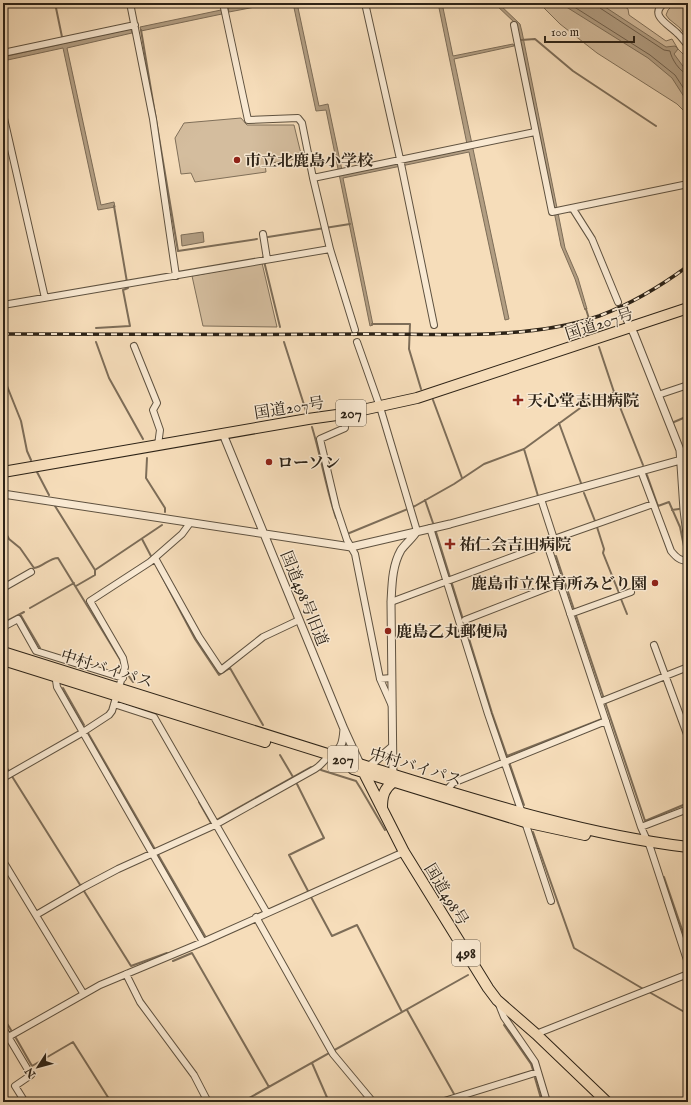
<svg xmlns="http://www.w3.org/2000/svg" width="691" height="1105" viewBox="0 0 691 1105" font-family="'IM FELL English','Noto Serif JP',serif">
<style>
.green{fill:#d4bd9e;stroke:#80705a}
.water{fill:#b29e83;stroke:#7d6d58}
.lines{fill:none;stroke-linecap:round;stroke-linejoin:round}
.shore{stroke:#70604d;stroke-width:1}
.stream{stroke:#7d6d58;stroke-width:2}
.minor-tunnel{stroke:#ceb899;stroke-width:6;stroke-dasharray:6 3;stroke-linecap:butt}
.minor-casing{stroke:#5f5240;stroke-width:8}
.tertiary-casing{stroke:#5f5240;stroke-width:9}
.trunk-casing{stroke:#2d2317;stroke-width:12}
.minor{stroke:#f9e9d2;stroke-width:6}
.tertiary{stroke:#f9e9d2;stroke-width:7}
.trunk{stroke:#f6ddba;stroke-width:10}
.rail-casing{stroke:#2d2317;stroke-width:3.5}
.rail{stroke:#f9e9d2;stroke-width:2;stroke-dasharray:6;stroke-linecap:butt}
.poi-dot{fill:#8f2418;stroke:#f9e9d2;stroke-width:1.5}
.labels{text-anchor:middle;stroke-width:3;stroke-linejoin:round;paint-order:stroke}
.shield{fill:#f9e9d2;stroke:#6a5e4f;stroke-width:1}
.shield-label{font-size:15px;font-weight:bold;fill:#2d2317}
.poi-label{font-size:16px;font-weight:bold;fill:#2d2317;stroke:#f9e9d2;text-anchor:start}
.street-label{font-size:16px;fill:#2d2317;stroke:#f9e9d2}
</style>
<rect width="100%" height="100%" fill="#f6ddba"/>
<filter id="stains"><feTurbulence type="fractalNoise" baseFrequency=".005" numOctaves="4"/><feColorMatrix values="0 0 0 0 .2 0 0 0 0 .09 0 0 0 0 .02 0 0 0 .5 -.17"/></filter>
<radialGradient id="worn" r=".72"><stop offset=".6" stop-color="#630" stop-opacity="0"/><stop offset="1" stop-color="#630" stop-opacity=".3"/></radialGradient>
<!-- green -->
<path class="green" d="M539,3H570L650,52L688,93V115L677,104L597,53L560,24Z
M589,3H620L628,9L629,15L666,41L672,39L678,49L688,59V82Z
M672,6L688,8V39L680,28L669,19L666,15L668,10Z
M241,118L247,125H294L302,158L265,164L266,172L195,182L191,173L181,174L175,138L184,123Z
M262,263L277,327L203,326L192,276Z"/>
<!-- water -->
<path class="water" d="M253,3H276L229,12L228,8Z
M293,3H297L319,106L328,104L343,175L468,149L438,3H442L453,56L513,44L514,46L454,59L509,319L505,320L469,152L343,178L373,325L370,326L326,110L316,111Z
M494,3H498L520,24L522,32L565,248L578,278L587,309L585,310L575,279L561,246L516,24Z
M560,3H599L666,47L675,46L678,49L674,54L688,73V103L672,78L648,58Z
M221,10L222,14L141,31L140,27Z
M131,29L132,33L67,48L101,205L114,202L115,207L98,210L63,48L3,61V57L62,44V43L66,42V43Z
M203,232L204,242L182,246L181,235Z"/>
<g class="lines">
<!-- shore -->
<path class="shore" d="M568,3L650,55L675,75L688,95
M598,3L600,8L664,50L670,51C671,58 680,73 688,74"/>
<!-- stream -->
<path class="stream" d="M55,3L62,37
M141,30L178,251L257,239
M521,40L535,39L573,71L656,126
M268,237L350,224
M263,257L280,327
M586,309L593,332
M372,324H410L409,349L421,389
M96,328L130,326L123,290L128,288L114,206
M96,342L109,378L143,439
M284,342L306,411
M599,347L614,392L643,465
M3,376L21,421L27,451L31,460
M433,400L462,478
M674,422L688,416
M559,423L581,483
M312,427C321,457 326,488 336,518
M524,449L538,496
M147,458L146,478L165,508V512
M37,472L49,495
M647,475L658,506L669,502L680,527L686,556
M584,493L595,521
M425,500L433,523
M55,506L95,570V575L76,586
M672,510L679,509
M597,527L604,549L603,553L619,593
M3,528L9,539L20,548L34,568C43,567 49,558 58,558L121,661
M436,532L492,713L524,805
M347,534L415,506L454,484L484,464L524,449L583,406L600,397L611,395L614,392
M142,539L152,558
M556,556L645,821L688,803
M157,567L195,639L219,675L230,668L263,725
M95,570L162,525
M621,599L627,614
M30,608L74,583
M3,614L7,621L24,612
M20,614L40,648
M128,675L133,682
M63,688L84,725
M88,733L205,936
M280,755L293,777
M507,756L602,719
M3,762L131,966L167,953
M321,770L356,781L361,789L385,830
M297,784L324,838L289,855L308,891
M199,802L211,823L311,767
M533,832L574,948L645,990
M664,877L688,947
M311,897L332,936L357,925L402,1012
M173,961L192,953L269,1087
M649,992L688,1014
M407,1010L454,1094
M3,1017L11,1030
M504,1025L531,1064L533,1070
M16,1038L32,1066L73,1042L111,1102
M312,1063L329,1102
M535,1078L542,1102
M458,1101L459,1102
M242,1102L468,975"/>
<!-- minor-tunnel -->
<path class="minor-tunnel" d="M355,330L357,342"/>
<defs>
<path id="minor" d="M130,3L153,119L176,276
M223,3L248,120L298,118L302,123L313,178
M365,3L400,159L434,325
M665,3C647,15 670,25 678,34C681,37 685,42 688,46
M514,25L552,212L688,184
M3,53L135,25
M3,114L45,298
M573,209L592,239L618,302
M263,234L267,259
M3,305L330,249
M622,311L631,328
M355,330L330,249L313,178L535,132
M357,342L380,407L417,531
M134,346L157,403L153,410L160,430L158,445
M658,395L688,385
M344,414L345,428L320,439L336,507L347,540L355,554L380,679L391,678
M641,471L671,551C676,557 680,561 688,561
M430,528L488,714L522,813
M554,539L653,504
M547,544L641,827L650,847L688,963
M155,558L199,637L221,670L263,637L299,620
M3,588L31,572
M391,602L547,544L554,539L541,499
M570,614L631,592
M465,620L560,583
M3,622L5,626L18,619L36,651L123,678
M654,645L688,737
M55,674L57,687L203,942
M380,679L392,706
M600,702L688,667
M114,704L154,717L267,913
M3,778L80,734L109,715L112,711L125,667L123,658L90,601L150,562L182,534L190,523
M444,793L453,783L606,721
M525,822L551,901
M641,827L688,809
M3,861L83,993
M36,915L84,887L118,869L215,825L315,769C322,765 324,760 330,755
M256,917L333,1054L373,1102
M126,974L140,1002L194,1075L208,1102
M498,1002L504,1017L535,1062L547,1102
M3,1028L31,1075L15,1086L25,1102
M536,1034L688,974
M3,1040L100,985L203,942L404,852
M441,1102L538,1072"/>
<path id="tertiary" d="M631,328L634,334L680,450L684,510L688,542
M223,434L344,729L361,766
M3,494L351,547L450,524L688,458
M330,755C342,750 343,742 344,729
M366,769L392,747
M393,779L391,602C392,584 392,566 401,550C406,543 413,538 417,531"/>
<path id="trunk" d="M3,472L308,419L344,414L417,398L688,308
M3,652C126,690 249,729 372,768C476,800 580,834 688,847
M3,660L265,742
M353,769L525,822L585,835
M364,773L404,852L488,988L497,1000L536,1034L607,1102
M382,808C382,796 384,789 393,782"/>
</defs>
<!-- minor casing -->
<use href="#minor" class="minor-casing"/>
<!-- tertiary casing -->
<use href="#tertiary" class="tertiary-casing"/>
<!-- trunk casing -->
<use href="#trunk" class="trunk-casing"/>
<!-- minor -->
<use href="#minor" class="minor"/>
<!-- tertiary -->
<use href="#tertiary" class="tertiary"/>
<!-- trunk -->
<use href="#trunk" class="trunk"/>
<defs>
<path id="rail" d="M3,334C126,334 249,335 372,334C446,334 529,340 599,316C631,304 661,286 688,266"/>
</defs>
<!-- rail casing -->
<use href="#rail" class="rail-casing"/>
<!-- rail -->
<use href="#rail" class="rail"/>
</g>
<!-- markers -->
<g class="poi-dot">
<circle cx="237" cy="160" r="4"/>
<path d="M516 394h4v4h4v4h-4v4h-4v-4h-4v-4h4z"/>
<circle cx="269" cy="462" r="4"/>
<path d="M448 538h4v4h4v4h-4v4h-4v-4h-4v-4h4z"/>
<circle cx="655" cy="583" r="4"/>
<circle cx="388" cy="631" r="4"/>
</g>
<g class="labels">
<!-- shield labels -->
<g class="shield">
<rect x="336" y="400" width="30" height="26" rx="3"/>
<rect x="328" y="746" width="30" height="26" rx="3"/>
<rect x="452" y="940" width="28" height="26" rx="3"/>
</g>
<g class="shield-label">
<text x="351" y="418">207</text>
<text x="343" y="764">207</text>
<text x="466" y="958">498</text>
</g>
<!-- poi labels -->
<g class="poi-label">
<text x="245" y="166">市立北鹿島小学校</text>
<text x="527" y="406">天心堂志田病院</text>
<text x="277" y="468">ローソン</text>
<text x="459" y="550">祐仁会吉田病院</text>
<text x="647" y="589" text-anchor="end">鹿島市立保育所みどり園</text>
<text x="396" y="637">鹿島乙丸郵便局</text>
</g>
<!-- street labels -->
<g class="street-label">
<text transform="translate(599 323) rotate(-18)" y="6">国道207号</text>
<text transform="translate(289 407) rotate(-9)" y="6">国道207号</text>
<text transform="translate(305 598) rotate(68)" y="6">国道498号旧道</text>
<text transform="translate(107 668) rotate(17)" y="6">中村バイパス</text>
<text transform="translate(416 766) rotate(17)" y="6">中村バイパス</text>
<text transform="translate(447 894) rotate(59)" y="6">国道498号</text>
</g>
</g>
<!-- margin -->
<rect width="691" height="1105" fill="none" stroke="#f6ddba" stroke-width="16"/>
<rect x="4" y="4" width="683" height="1097" fill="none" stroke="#2d2317" stroke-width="2"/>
<rect x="8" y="8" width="675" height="1089" fill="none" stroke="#2d2317"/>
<!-- north arrow -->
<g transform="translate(38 1067) rotate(234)" stroke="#f9e9d2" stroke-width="3" paint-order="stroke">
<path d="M0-3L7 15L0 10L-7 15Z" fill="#2d2317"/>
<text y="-6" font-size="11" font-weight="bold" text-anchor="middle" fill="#2d2317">N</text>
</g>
<!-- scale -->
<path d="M545 36v6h89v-6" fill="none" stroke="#2d2317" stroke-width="2"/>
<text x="551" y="36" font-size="12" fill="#2d2317" stroke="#f9e9d2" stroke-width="3" paint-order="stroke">100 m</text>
<rect width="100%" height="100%" filter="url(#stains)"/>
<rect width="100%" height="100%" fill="url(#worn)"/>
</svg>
